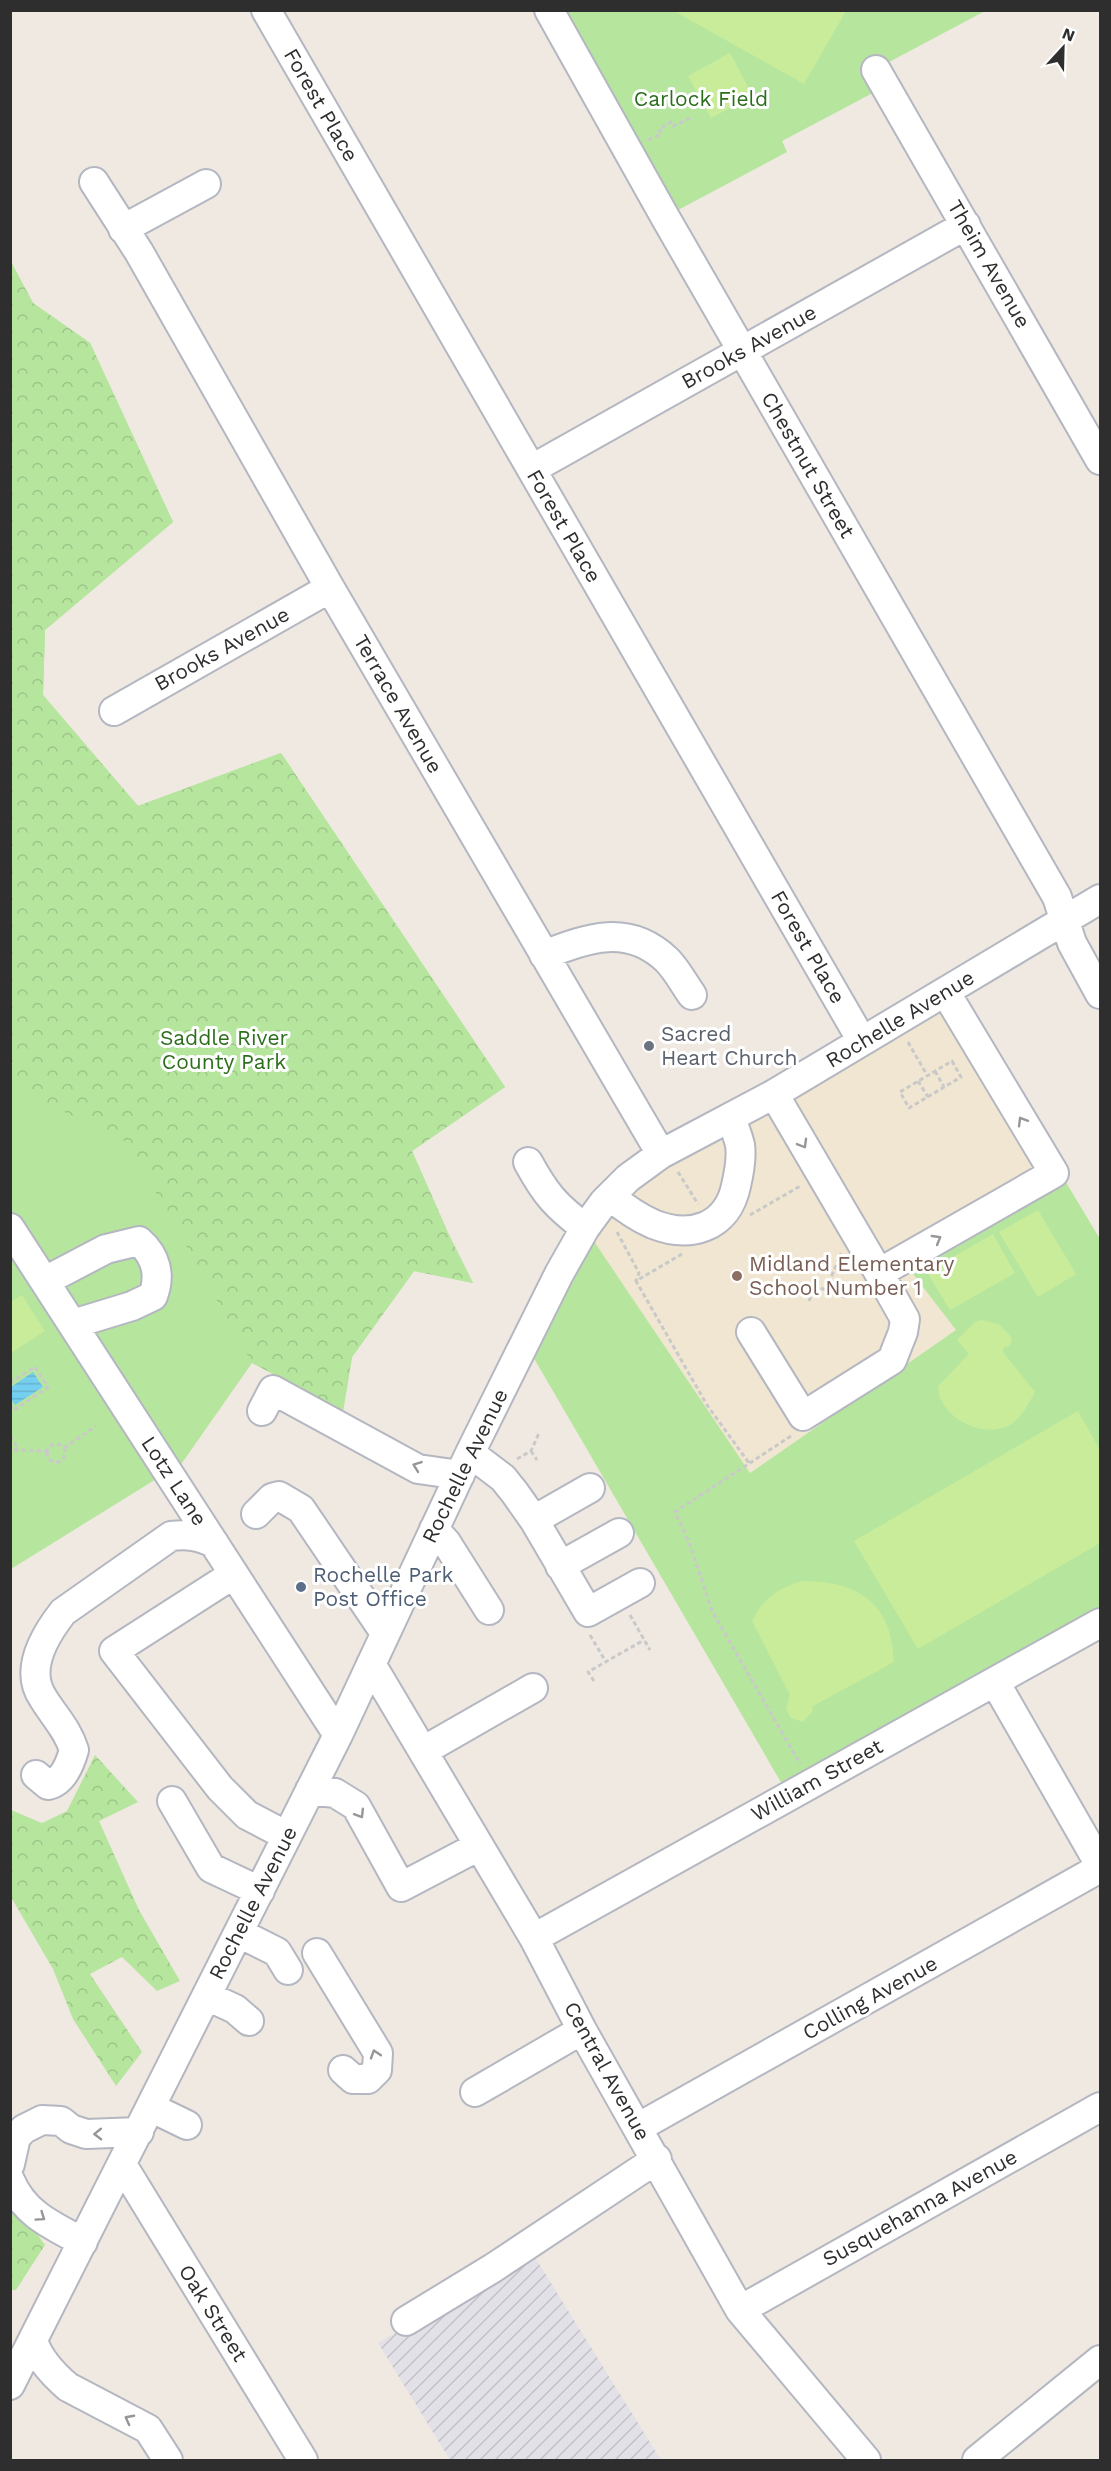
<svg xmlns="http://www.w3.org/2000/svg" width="1111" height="2471" viewBox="0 0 1111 2471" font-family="'Work Sans',sans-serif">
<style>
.industrial{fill:url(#industrial-furrows)}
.education{fill:#f0e6d1}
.green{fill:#b6e59e}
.forest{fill:url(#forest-crowns)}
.pitch{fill:#c9ec9a}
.water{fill:url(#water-rules)}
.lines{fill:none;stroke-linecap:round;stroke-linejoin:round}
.minor-casing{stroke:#b4b7c1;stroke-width:32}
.path{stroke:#c9c9c9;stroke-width:3;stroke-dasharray:4.5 3;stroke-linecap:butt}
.minor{stroke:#fff;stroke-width:28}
.oneway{stroke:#969696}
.worship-dot{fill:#6b7280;stroke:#fff;stroke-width:2}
.education-dot{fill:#8d6e63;stroke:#fff;stroke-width:2}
.service-dot{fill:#5c6f8a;stroke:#fff;stroke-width:2}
.labels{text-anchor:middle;stroke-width:6;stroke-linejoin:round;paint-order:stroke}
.park-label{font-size:21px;fill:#2c6e1b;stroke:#fff}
.street-label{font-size:21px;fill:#2e2e2e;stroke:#fff}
.worship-label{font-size:21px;fill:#5b616d;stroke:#fff;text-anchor:start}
.education-label{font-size:21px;fill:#785e54;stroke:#fff;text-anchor:start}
.service-label{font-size:21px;fill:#4e5e75;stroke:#fff;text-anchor:start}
</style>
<defs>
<pattern id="industrial-furrows" width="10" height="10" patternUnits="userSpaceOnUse" patternTransform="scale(1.5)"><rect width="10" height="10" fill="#e3e1e8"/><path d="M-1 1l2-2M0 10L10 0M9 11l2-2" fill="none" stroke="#c3c1c7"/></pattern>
<pattern id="forest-crowns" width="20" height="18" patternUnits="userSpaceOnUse" patternTransform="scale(1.5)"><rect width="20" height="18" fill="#b6e59e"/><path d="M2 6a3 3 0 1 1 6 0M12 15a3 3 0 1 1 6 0" fill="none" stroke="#9dc588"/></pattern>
<pattern id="water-rules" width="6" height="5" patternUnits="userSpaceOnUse" patternTransform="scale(1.5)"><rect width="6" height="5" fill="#75cff0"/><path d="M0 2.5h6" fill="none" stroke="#66b2ce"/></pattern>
</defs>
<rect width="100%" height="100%" fill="#efe9e1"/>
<!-- industrial -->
<path class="industrial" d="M531,2251L661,2460H450L378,2343Z"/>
<!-- education -->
<path class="education" d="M957,986L1064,1179L910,1270L956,1330L749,1473L585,1228L604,1202Z"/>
<!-- green -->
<path class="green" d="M549,11L985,10V11L876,69L886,86L782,141L787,152L665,217Z
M10,260L33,303L90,343L173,522L45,630L43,695L138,806L281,753L505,1087L412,1151L449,1235L473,1283L414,1271L352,1357L343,1411L252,1363L182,1463L11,1569Z
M1064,1179L1100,1239V1623L789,1796L525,1343L585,1228L750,1473L956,1330L910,1270Z"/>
<!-- forest -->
<path class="forest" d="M10,260L33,303L90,343L173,522L45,630L43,695L138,806L281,753L505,1087L412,1151L449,1235L473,1283L414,1271L352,1357L343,1411L252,1363L128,1143L11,1086Z
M95,1755L138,1802L99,1821L139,1910L180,1981L157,1991L122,1957L90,1974L142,2052L116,2086L73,2019L53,1969L11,1897V1810L42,1823L67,1811Z
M10,2196L45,2245L16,2290H11Z"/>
<!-- pitch -->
<path class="pitch" d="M674,11L846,10V11L804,84Z
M730,53L753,96L711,118L688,76Z
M1038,1210L1076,1274L1038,1297L999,1232Z
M993,1234L1015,1273L950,1310L927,1272Z
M22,1295L45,1331L11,1353V1302Z
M981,1320L999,1324L1012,1338L1010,1346L1004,1347L1003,1352L1035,1392C1029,1403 1023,1415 1013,1423C987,1442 938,1418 938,1386L969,1354L957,1340L975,1322Z
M1078,1411L1100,1450V1543L918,1649L854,1541Z
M802,1581C859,1581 892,1603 894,1662L813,1706L812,1712L803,1722L791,1718L786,1709L790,1695L752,1621C763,1598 779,1588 802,1581Z"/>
<!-- water -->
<path class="water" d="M33,1372L43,1387L15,1405L11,1399V1387Z"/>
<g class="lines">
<defs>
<path id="minor" d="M266,10L862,1041
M549,10L665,217L1057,897L1072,943L1100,994
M876,70L1100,460
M94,182L139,252L330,588L661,1154
M123,229L206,184
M532,469L966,225
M114,711L330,588
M544,955C588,938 628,923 667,960C677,970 684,984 692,995
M774,1094L879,1273L1054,1173L946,993
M528,1162C546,1195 556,1206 585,1228
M610,1196C623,1207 637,1217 653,1224C690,1239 727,1228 736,1186C739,1173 742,1158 740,1145C738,1136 734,1127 731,1118
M10,1228L338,1735
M45,1281L106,1249L139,1241C156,1256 161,1275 153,1296L132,1306L73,1324
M751,1332L803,1416L892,1360L903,1332L905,1319L879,1273
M262,1411L273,1390L418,1469L460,1475
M470,1453L503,1478L515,1493L534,1520L588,1612L640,1583
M256,1514L272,1498L279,1496L301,1509L385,1633
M534,1520L590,1488
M434,1529L446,1542L489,1610
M560,1566L619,1533
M234,1574L114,1651L220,1788L247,1815L287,1836
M371,1664L534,1938L582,2030L740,2310L866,2460
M995,1682L1100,1865
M423,1751L533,1688
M36,1775L48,1785C63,1782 70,1764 74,1750C68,1730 54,1716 43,1698C24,1670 45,1635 63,1612L171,1536C188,1534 199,1536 214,1543
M310,1790L335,1793L356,1806L401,1887L479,1846
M172,1801L211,1868L260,1891
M239,1933L277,1952L288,1970
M534,1938L1100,1623
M317,1953L378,2053L377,2070L368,2079H353L343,2070
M207,1996L235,2009L249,2021
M475,2092L582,2030
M152,2108L187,2125
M639,2127L1100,1868
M10,2164L16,2137L24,2129L42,2120L61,2121L71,2129L86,2134L139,2132
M123,2166L303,2460
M10,2180C24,2214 53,2226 83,2242
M740,2310L1100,2107
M406,2321L493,2268L657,2159
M33,2340C38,2358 54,2375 68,2387L148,2429L168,2460
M10,2385L338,1735L470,1453L559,1274L585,1228L604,1202L628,1178L661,1154L774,1094L1100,899
M977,2460L1100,2360"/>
</defs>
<!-- minor casing -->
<use href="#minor" class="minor-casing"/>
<!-- path -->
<path class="path" d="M648,140L661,134L659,129L671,122L673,126L693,117
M908,1042L927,1075
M952,1061L961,1077L909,1108L900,1092Z
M935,1071L944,1087
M918,1081L928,1097
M678,1172L698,1204
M750,1215L802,1185
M617,1232L639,1273L636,1281
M682,1254L636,1281L707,1405L749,1463
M826,1290L841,1253
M809,1301L815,1286L845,1297L861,1287
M10,1383L35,1367L48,1387L14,1410L10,1405
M10,1436L18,1448L10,1453
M791,1436L675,1512L690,1545L712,1611L800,1764
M47 1453a9 9 0 1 1 18 0a9 9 0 1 1-18 0Z
M64,1448L96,1426
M14,1450L47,1451
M531,1451L537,1460
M517,1459L531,1451L539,1433
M630,1615L650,1650
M590,1635L606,1662
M594,1681L588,1672L644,1640"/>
<!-- minor -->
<use href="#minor" class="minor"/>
</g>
<!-- one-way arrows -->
<defs><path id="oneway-chevron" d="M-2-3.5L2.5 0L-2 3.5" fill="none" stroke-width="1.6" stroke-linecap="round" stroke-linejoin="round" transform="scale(1.5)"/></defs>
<g class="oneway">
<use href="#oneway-chevron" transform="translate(1022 1121) rotate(-121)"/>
<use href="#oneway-chevron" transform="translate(803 1144) rotate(60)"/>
<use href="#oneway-chevron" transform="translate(937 1239) rotate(-30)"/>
<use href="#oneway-chevron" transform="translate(417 1466) rotate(-160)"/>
<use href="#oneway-chevron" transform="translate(360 1814) rotate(58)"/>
<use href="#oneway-chevron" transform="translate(375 2054) rotate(-108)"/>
<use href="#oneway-chevron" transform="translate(98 2134) rotate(179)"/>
<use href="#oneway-chevron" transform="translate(41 2217) rotate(35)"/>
<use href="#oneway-chevron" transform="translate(129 2419) rotate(-152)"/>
</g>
<!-- markers -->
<circle class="worship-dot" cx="649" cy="1046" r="6"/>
<circle class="education-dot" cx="737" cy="1276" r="6"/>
<circle class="service-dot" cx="301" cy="1587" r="6"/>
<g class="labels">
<!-- park labels -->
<g class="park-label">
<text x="701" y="106">Carlock Field</text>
<text x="224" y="1045">Saddle River<tspan x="224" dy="24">County Park</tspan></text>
</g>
<!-- street labels -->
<g class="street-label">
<text transform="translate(321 105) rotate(60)" y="7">Forest Place</text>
<text transform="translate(989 264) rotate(60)" y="7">Theim Avenue</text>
<text transform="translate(749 347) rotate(-29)" y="7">Brooks Avenue</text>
<text transform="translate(808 465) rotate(60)" y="7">Chestnut Street</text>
<text transform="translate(564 526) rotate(60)" y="7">Forest Place</text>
<text transform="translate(222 649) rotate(-29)" y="7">Brooks Avenue</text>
<text transform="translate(398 704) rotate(60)" y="7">Terrace Avenue</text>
<text transform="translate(808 947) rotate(60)" y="7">Forest Place</text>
<text transform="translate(900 1019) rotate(-31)" y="7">Rochelle Avenue</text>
<text transform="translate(465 1466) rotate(-64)" y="7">Rochelle Avenue</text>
<text transform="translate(174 1481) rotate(57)" y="7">Lotz Lane</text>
<text transform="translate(817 1780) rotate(-29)" y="7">William Street</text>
<text transform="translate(253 1903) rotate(-63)" y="7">Rochelle Avenue</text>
<text transform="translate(870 1998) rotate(-29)" y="7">Colling Avenue</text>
<text transform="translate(607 2071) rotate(61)" y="7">Central Avenue</text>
<text transform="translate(920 2208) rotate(-29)" y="7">Susquehanna Avenue</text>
<text transform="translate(213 2313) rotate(58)" y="7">Oak Street</text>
</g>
<!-- worship labels -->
<g class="worship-label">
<text x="661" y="1041">Sacred<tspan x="661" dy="24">Heart Church</tspan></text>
</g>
<!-- education labels -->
<g class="education-label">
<text x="749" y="1271">Midland Elementary<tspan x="749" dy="24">School Number 1</tspan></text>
</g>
<!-- service labels -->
<g class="service-label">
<text x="313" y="1582">Rochelle Park<tspan x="313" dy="24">Post Office</tspan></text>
</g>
</g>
<!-- border -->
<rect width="1111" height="2471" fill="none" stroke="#2e2e2e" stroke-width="24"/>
<!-- north arrow -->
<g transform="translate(1063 48) rotate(22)" stroke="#ffffff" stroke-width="4.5" paint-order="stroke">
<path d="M0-4.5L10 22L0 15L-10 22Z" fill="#2e2e2e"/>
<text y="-9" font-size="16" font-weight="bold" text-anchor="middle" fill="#2e2e2e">N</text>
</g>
</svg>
